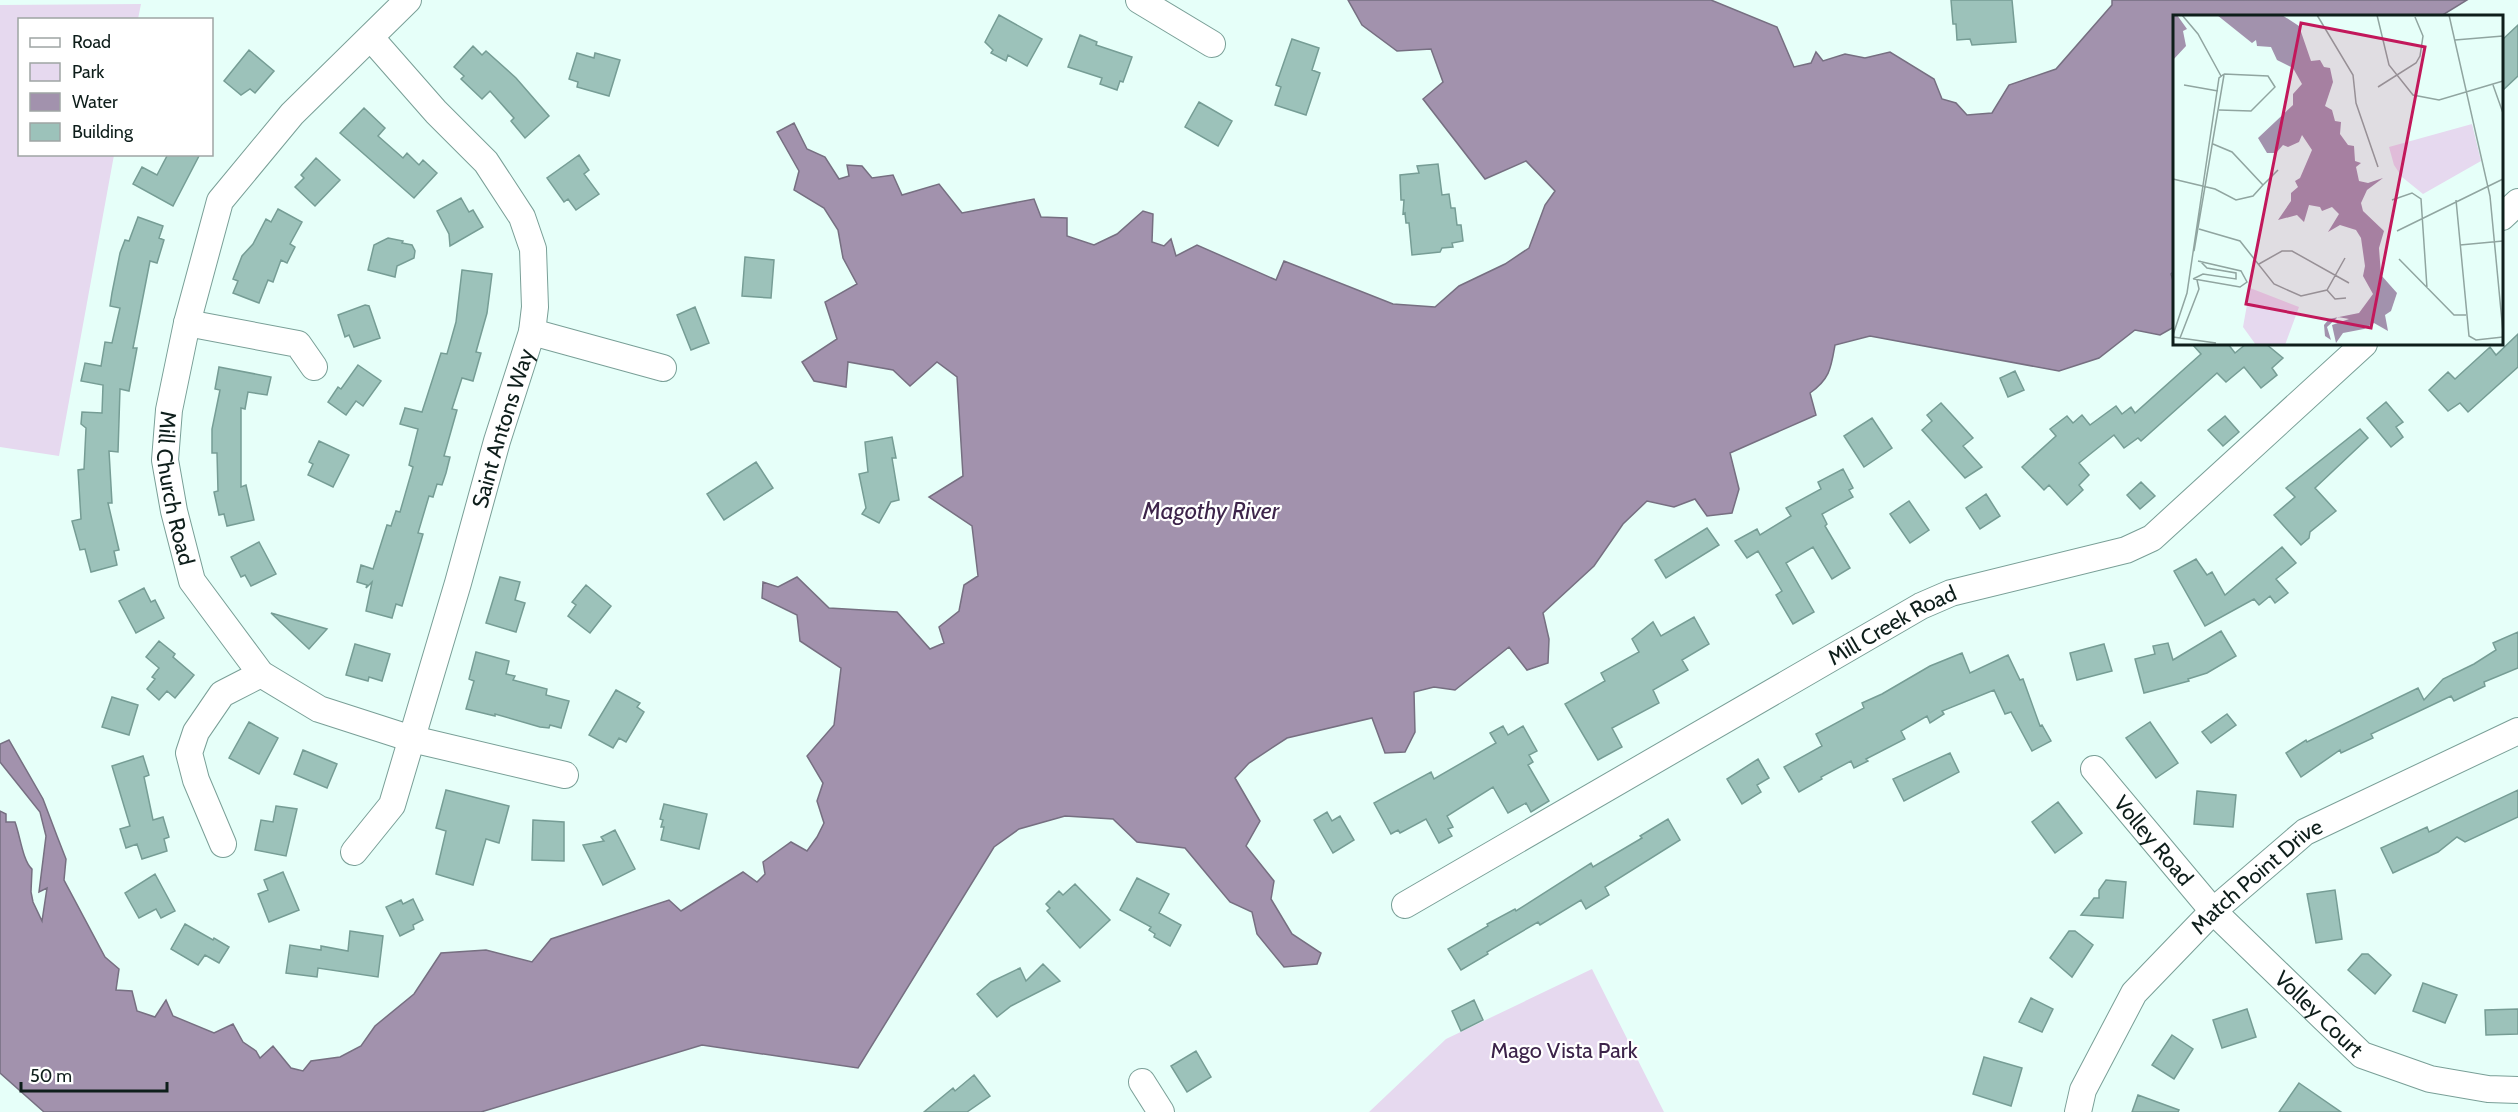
<svg xmlns="http://www.w3.org/2000/svg" width="2518" height="1112" viewBox="0 0 2518 1112" font-family="Cabin,sans-serif">
<style>
.green{fill:#e6d9ef}
.water{fill:#a292ad;stroke:#766f81;stroke-width:1.5}
.building{fill:#9cc2ba;stroke:#769d95;stroke-width:1.5}
.lines{fill:none;stroke-linecap:round;stroke-linejoin:round}
.minor-casing{stroke:#799f97;stroke-width:28}
.minor{stroke:#fff;stroke-width:26}
.labels{text-anchor:middle;stroke-width:4.5;stroke-linejoin:round;paint-order:stroke}
.street-label{font-size:22px;fill:#0e1e1b;stroke:#fff}
.park-label{font-size:22px;fill:#3c2349;stroke:#fff}
.water-label{font-size:24px;font-style:italic;fill:#3d244a;stroke:#fff}
.inset-road{fill:none;stroke:#90a5a0;stroke-width:1.5}
.view{fill:#c2185b;fill-opacity:0.15;stroke:#c2185b;stroke-width:3}
.inset-edge{fill:none;stroke:#0e1e1b;stroke-width:3}
</style>
<rect width="100%" height="100%" fill="#e6fff9"/>
<!-- green -->
<path class="green" d="M141,4L138,19L20,20V154L114,155L59,456L0,447V5Z
M1592,969L1664,1112H1369L1446,1039Z"/>
<!-- water -->
<path class="water" d="M1348,0H1711L1777,27L1794,67L1811,63L1816,52L1823,61L1845,54L1865,58L1890,52L1934,79L1942,99L1956,103L1967,115L1992,113L2009,85L2056,69L2112,5V0H2467L2441,16H2174V271L2171,274L2174,284V327L2160,335L2135,330L2099,358L2059,371L1870,336L1835,345C1831,368 1830,379 1810,393L1816,415L1730,453L1739,489L1732,513L1707,516L1695,499L1674,507L1647,501L1623,524L1594,566L1543,613L1549,639L1548,663L1527,670L1509,647L1455,690L1434,687L1414,692L1415,732L1405,752L1385,753L1372,718L1287,738L1249,763L1235,778L1260,821L1246,846L1274,881L1271,899L1292,934L1321,953L1317,964L1284,967L1257,934L1252,912L1230,902L1185,848L1137,842L1113,819L1065,816L1019,829L994,847L858,1068L702,1045L481,1112H44L0,1073V811L6,814V822H15C20,835 23,862 32,869L31,892L33,902L42,921L47,888L39,892L46,836L40,812L0,762V744L9,740L43,799L57,836L66,859L64,880L105,957L119,969L116,990L132,991L137,1011L155,1017L166,1000L173,1016L214,1033L233,1024L243,1042L256,1051L260,1058L273,1046L291,1068L303,1071L311,1061L340,1057L361,1046L375,1026L414,994L441,953L486,950L532,962L551,939L669,900L681,911L743,872L757,882L765,874L763,862L791,842L807,851L817,837L824,823L817,801L823,783L807,756L834,725L841,668L800,641L797,615L762,598L763,582L778,587L797,577L829,608L897,612L930,649L944,643L939,627L959,611L964,585L978,576L972,526L929,497L963,476L957,377L937,362L910,386L893,370L848,362L846,387L814,381L802,362L837,339L825,302L857,284L843,258L838,230L824,208L794,190L799,171L777,132L794,123L807,149L825,157L839,179L849,176L847,165L862,166L872,178L893,175L902,195L939,184L962,213L1034,199L1041,217L1067,218V236L1094,245L1117,234L1143,211L1153,214L1152,242L1164,246L1171,239L1176,256L1197,245L1276,280L1284,261L1393,304L1435,307L1459,286L1505,264L1529,248L1545,205L1555,191L1526,161L1485,179L1423,99L1443,82L1431,49L1397,51L1362,25Z"/>
<!-- building -->
<path class="building" d="M1951,0H2012L2016,42L1972,45L1970,39L1957,40L1956,24H1953Z
M999,15L1042,39L1027,66L1008,55L1006,61L991,53L993,50L985,42Z
M2518,25V76L2502,91V40Z
M1080,35L1097,42L1096,45L1132,57L1123,82L1120,81L1117,90L1100,84L1102,78L1068,67Z
M1292,39L1319,48L1312,70L1320,73L1306,115L1275,105L1281,87L1276,85Z
M473,46L482,55L486,51L516,78L549,116L525,138L511,121L514,118L490,91L482,99L461,79L464,76L454,67Z
M249,50L274,71L255,93L250,89L241,95L224,81Z
M577,53L594,58L595,53L620,60L609,96L577,87L578,82L569,79Z
M1199,102L1232,121L1218,146L1185,127Z
M364,108L385,128L378,136L403,158L407,153L419,165L423,160L437,173L414,198L340,133Z
M168,154H200L173,206L133,184L142,167L157,175Z
M579,155L589,170L584,174L599,194L576,210L568,199L564,202L547,178Z
M316,158L340,180L315,206L295,187L304,178L301,175Z
M1438,164L1442,195L1449,194L1451,208H1455L1457,225H1461L1463,241L1452,243L1453,247L1442,248L1440,252L1412,255L1409,223H1406L1405,213L1403,214L1404,200H1401L1400,175L1419,173L1417,166Z
M461,198L469,212L473,210L483,227L450,246L449,234L437,211Z
M278,209L302,222L290,244L295,247L287,263L281,260L273,282L268,280L259,303L233,293L238,281L233,279L242,256L253,244L266,219L271,222Z
M138,217L163,226L159,238L164,240L157,263L150,261L133,348H137L129,391L120,389L118,452L109,451L112,503H108L119,550L114,551L117,565L91,572L85,549L80,550L72,521L81,519L78,470L84,469L86,428L81,424L82,412L102,413L103,385L81,381L85,363L101,366L105,342L112,343L120,308L110,306L112,293L120,253L125,240L129,241Z
M388,238L403,241L402,243L412,245L415,251L414,258L397,266L395,277L368,270L374,245Z
M745,257L774,260L771,298L742,296Z
M462,270L492,274L487,313L476,352L481,353L473,381L462,378L452,409L457,410L444,456L450,457L446,473L442,485L437,484L433,497L429,496L418,533L423,534L402,606L396,604L392,618L366,611L372,582L366,588L367,585L357,582L361,565L373,569L387,525L391,526L396,511L400,512L413,467L409,465L418,429L400,424L405,408L422,412L441,353L447,354L456,322Z
M365,305L369,306L380,338L354,347L349,335L345,337L338,315Z
M695,307L709,343L691,350L677,315Z
M2518,334V367L2468,412L2460,403L2448,411L2429,390L2448,372L2455,379L2490,347L2496,355Z
M2192,344H2228L2235,353L2246,344H2266L2283,358L2272,368L2277,375L2261,388L2244,367L2226,382L2217,373L2141,441L2138,438L2124,448L2114,435L2079,463L2089,475L2079,485L2083,490L2067,505L2049,485L2044,490L2022,467L2056,436L2050,429L2067,416L2073,423L2082,415L2090,425L2116,406L2122,414L2131,407L2135,413L2201,354Z
M358,365L381,381L363,406L356,401L346,415L328,402L338,387L341,389Z
M219,367L271,377L267,395L248,392L245,409L241,408V487L246,485L254,520L227,526L224,514L219,515L214,492L218,491L217,453H212V429L220,390L215,389Z
M2015,371L2024,390L2008,397L2000,378Z
M2386,402L2403,422L2396,427L2403,437L2391,447L2367,418Z
M1941,403L1973,438L1963,446L1982,467L1965,478L1922,430L1932,421L1927,415Z
M2225,416L2239,432L2223,446L2208,430Z
M1872,418L1892,448L1864,467L1844,436Z
M2360,429L2368,438L2315,488L2336,511L2310,532L2309,538L2301,545L2274,515L2295,497L2286,488Z
M892,437L896,458H892L899,500L891,502L879,523L862,514L866,508L859,474L868,472L865,442Z
M319,441L349,455L333,487L308,475L313,464L309,462Z
M756,462L773,488L724,520L707,494Z
M1843,469L1853,488L1849,490L1853,497L1822,514L1827,524L1825,526L1850,568L1832,579L1813,547L1786,563L1814,612L1793,624L1776,595L1782,591L1758,551L1747,558L1735,541L1757,529L1760,535L1791,516L1786,508L1821,489L1818,482Z
M2141,482L2155,496L2140,509L2127,495Z
M1986,494L2000,516L1980,529L1966,508Z
M1909,501L1929,530L1910,543L1890,514Z
M1707,528L1719,545L1666,578L1655,560Z
M259,542L276,574L251,586L245,575L241,577L231,557Z
M2282,547L2296,563L2276,579L2288,593L2275,603L2270,596L2259,605L2254,599L2205,626L2174,571L2196,559L2207,575L2212,572L2225,595Z
M500,577L520,582L515,600L525,603L516,632L486,623Z
M586,585L611,606L590,633L568,616L576,605L572,602Z
M144,588L151,602L155,600L164,618L136,633L119,601Z
M271,613L327,629L309,649Z
M1694,617L1709,644L1682,660L1688,670L1653,690L1659,703L1612,728L1622,747L1598,760L1565,704L1605,681L1601,673L1639,652L1632,639L1653,622L1661,636Z
M2221,631L2236,656L2207,673L2188,679L2189,681L2144,693L2135,659L2155,654L2153,646L2168,643L2173,660Z
M2518,632V668L2484,682L2485,686L2454,701L2451,696L2371,734L2373,738L2341,753L2340,750L2301,777L2286,753L2306,740L2307,742L2418,688L2424,700L2443,679L2474,664L2496,650L2493,643Z
M159,641L175,654L173,657L194,675L175,698L167,691L159,700L147,689L155,679L152,677L159,668L146,657Z
M355,644L390,654L382,681L369,677L368,681L346,675Z
M2104,644L2112,671L2077,680L2070,653Z
M476,652L509,661L506,674L515,676L513,680L547,689L546,695L569,701L561,728L550,725L549,728L540,727L495,714V716L466,709L474,681L469,679Z
M1962,653L1970,673L2008,655L2020,680L2023,679L2040,726L2042,725L2051,741L2032,751L2011,712L2005,714L1994,690L1942,711L1944,714L1930,723L1927,716L1901,731L1905,739L1866,759L1868,761L1854,768L1851,761L1821,777L1822,779L1799,792L1784,767L1822,746L1816,734L1864,708L1862,703L1882,694L1930,666Z
M616,690L640,703L637,707L644,712L626,742L619,738L613,748L589,735Z
M112,697L138,705L129,735L102,727Z
M2227,714L2236,725L2211,743L2202,732Z
M249,722L278,738L259,774L229,758Z
M2150,722L2178,763L2156,778L2126,738Z
M1503,726L1508,735L1523,726L1537,751L1529,755L1533,762L1528,765L1549,801L1531,812L1526,803L1508,813L1493,787L1447,816L1453,827L1448,829L1452,836L1439,843L1426,819L1400,833L1398,830L1391,834L1374,803L1431,772L1434,779L1496,743L1490,733Z
M303,750L337,764L327,788L294,774Z
M1950,753L1959,772L1904,801L1893,779Z
M143,756L149,775L144,777L153,820L163,817L169,837L164,839L167,851L142,859L137,844L126,848L120,829L130,826L112,766Z
M1758,759L1769,778L1757,785L1761,792L1742,804L1727,779Z
M446,790L509,806L499,843L486,839L473,885L436,874L446,831L436,828Z
M2518,790V817L2465,842L2457,837L2438,852L2393,873L2381,848L2427,827L2429,832Z
M2197,791L2236,795L2233,827L2194,824Z
M2058,802L2082,833L2055,853L2032,822Z
M664,804L707,814L699,849L661,840L664,827H661L663,820L660,819Z
M276,806L297,809L286,856L255,850L261,820L273,822Z
M1327,812L1332,821L1340,816L1354,840L1333,853L1314,820Z
M1668,819L1680,840L1605,887L1609,895L1586,909L1581,900L1540,925L1538,922L1487,952L1488,954L1461,970L1448,949L1488,926L1487,924L1515,909L1516,911L1591,863L1593,867L1642,838L1640,836Z
M533,820L564,822V861L532,860Z
M615,830L635,869L603,885L583,845L604,841L601,837Z
M283,872L299,910L269,922L258,894L268,890L264,880Z
M155,874L175,911L161,918L156,909L139,918L125,893Z
M1137,878L1169,894L1159,913L1181,925L1170,946L1154,937L1155,934L1149,930L1151,927L1120,910Z
M2106,880L2126,882L2123,918L2081,915L2094,898H2099V890Z
M1075,884L1110,920L1080,948L1047,911L1050,908L1046,904L1059,891L1063,895Z
M2335,890L2342,939L2316,943L2307,894Z
M413,899L423,920L413,925L414,929L400,936L386,907L401,900L403,904Z
M185,924L213,940L214,938L229,947L219,963L205,955L198,965L171,949Z
M350,931L383,936L378,977L318,968L317,977L286,973L290,945L321,950V946L348,951Z
M2069,931H2075L2093,945L2072,977L2050,958Z
M2362,954H2368L2391,975L2375,994L2348,970Z
M1043,964L1060,981L1011,1006L997,1017L977,994L991,982L1020,968L1026,981Z
M2423,983L2457,995L2445,1023L2413,1011Z
M2031,998L2053,1009L2042,1032L2019,1022Z
M1474,1000L1483,1020L1461,1031L1452,1011Z
M2247,1009L2256,1037L2222,1048L2213,1020Z
M2518,1009V1034L2486,1035L2485,1010Z
M2172,1035L2193,1049L2174,1079L2152,1065Z
M1196,1051L1211,1077L1187,1092L1171,1066Z
M1984,1057L2022,1068L2011,1106L1973,1094Z
M974,1075L990,1096L967,1112H924L953,1088L955,1091Z
M2299,1083L2341,1112H2279Z
M2138,1095L2179,1110L2178,1112H2132Z"/>
<g class="lines">
<defs>
<g id="minor">
<path id="s1" d="M408,0L292,114L220,201L187,323L169,410L165,460L174,511L192,581L261,674L319,709L412,739L565,775"/>
<path d="M1139,0L1212,44"/>
<path d="M2502,217L2518,202"/>
<path d="M187,323L298,344L314,367"/>
<path d="M532,332L663,368"/>
<path id="s2" d="M2094,769L2213,911L2362,1055L2430,1079L2488,1089L2518,1090"/>
<path d="M223,844L196,780L189,753L196,732L222,694L261,674"/>
<path id="s3" d="M354,852L392,805L458,583L497,441L532,332L535,307L533,249L522,217L486,162L436,112L371,38"/>
<path id="s4" d="M1405,905L1921,606L1951,593L2126,550L2152,538L2364,344"/>
<path d="M1142,1082L1161,1112"/>
<path id="s5" d="M2078,1112L2083,1090L2134,993L2213,911L2305,832L2518,731"/>
</g>
</defs>
<!-- minor casing -->
<use href="#minor" class="minor-casing"/>
<!-- minor -->
<use href="#minor" class="minor"/>
</g>
<g class="labels">
<!-- street labels -->
<g class="street-label">
<text dy="8" stroke="none"><textPath href="#s3" startOffset="453">Saint Antons Way</textPath></text>
<text dy="8" stroke="none"><textPath href="#s1" startOffset="570">Mill Church Road</textPath></text>
<text dy="8" stroke="none"><textPath href="#s4" startOffset="562">Mill Creek Road</textPath></text>
<text dy="8" stroke="none"><textPath href="#s2" startOffset="93">Volley Road</textPath></text>
<text dy="8" stroke="none"><textPath href="#s5" startOffset="302">Match Point Drive</textPath></text>
<text dy="8" stroke="none"><textPath href="#s2" startOffset="333">Volley Court</textPath></text>
</g>
<!-- park labels -->
<g class="park-label">
<text x="1564" y="1058">Mago Vista Park</text>
</g>
<!-- water labels -->
<g class="water-label">
<text x="1211" y="519">Magothy River</text>
</g>
</g>
<!-- overview -->
<g transform="translate(2173 15)">
<rect width="330" height="330" fill="#e6fff9"/>
<path d="M299,109L308,146L250,179L229,162L221,150L216,132ZM77,273L126,292L112,330H83L70,312Z" fill="#e6d9ef"/>
<path d="M0,0H4L14,14L10,16L13,31L0,45ZM44,0H109L126,11L138,46L147,45L151,52L157,53L160,67L152,91L159,95L162,106L168,107L167,119L175,130L181,131L182,146L188,148L183,152L186,166L195,168L210,163L194,175L188,188L190,196L211,216L206,233L208,260L224,278L218,296L212,300L215,316L201,308L191,314L170,318L163,328L159,310L176,304L165,302L154,312L158,325L152,321L151,310L156,304L186,298L200,279L190,261L192,251L188,223L183,215L167,210L155,217L166,199L159,192L149,196L147,192L136,190L131,207L124,200L105,205L118,186V178L125,172L122,166L127,163L139,135L129,120L126,127L115,132L110,130L103,138H94L85,123L120,90V79L129,69L120,53L104,45L98,32L84,31L83,25L79,28Z" fill="#a292ad"/>
<path class="inset-road" d="M9,0L25,19L48,61M144,0L180,60L183,88L205,152M204,0L216,50L240,80L266,85L330,66M276,0L317,181L330,317M282,25L330,21M11,70L45,76M320,70L330,98M205,72L243,48L247,41L250,21L242,2M46,95L78,96L102,72L95,61L51,59M0,164L42,174L63,185L80,181L90,170L59,137L40,129M90,170L105,155M219,185L239,178L248,184L254,273M283,185L296,321L303,325L330,322M26,214L67,226L101,269L128,281L154,275L172,243M224,216L330,164M287,230L330,226M21,236L51,60M226,244L281,300H293M86,249L109,236H119L176,268M20,264L30,259L63,264V258L34,253L27,246M21,264L67,272L74,267L68,256L25,246M154,275L162,284L173,283M0,320L14,278L46,63L51,59M0,322L43,328M7,323L26,274L24,265"/>
<path class="view" d="M128,8L252,32L198,313L73,289Z"/>
<rect width="330" height="330" class="inset-edge"/>
</g>
<!-- legend -->
<rect x="18" y="18" width="195" height="138" fill="#ffffff" stroke="#9fa5a4" stroke-width="1.5"/>
<rect x="30" y="38" width="30" height="9" fill="#ffffff" stroke="#9fa5a4" stroke-width="1.5"/>
<text x="72" y="48" font-size="18" fill="#0e1e1b">Road</text>
<rect x="30" y="63" width="30" height="18" fill="#e6d9ef" stroke="#9fa5a4" stroke-width="1.5"/>
<text x="72" y="78" font-size="18" fill="#0e1e1b">Park</text>
<rect x="30" y="93" width="30" height="18" fill="#a292ad" stroke="#9fa5a4" stroke-width="1.5"/>
<text x="72" y="108" font-size="18" fill="#0e1e1b">Water</text>
<rect x="30" y="123" width="30" height="18" fill="#9cc2ba" stroke="#9fa5a4" stroke-width="1.5"/>
<text x="72" y="138" font-size="18" fill="#0e1e1b">Building</text>
<!-- scale -->
<path d="M21 1082v9h146v-9" fill="none" stroke="#0e1e1b" stroke-width="3"/>
<text x="30" y="1082" font-size="18" fill="#0e1e1b" stroke="#ffffff" stroke-width="4.5" paint-order="stroke">50 m</text>
</svg>
